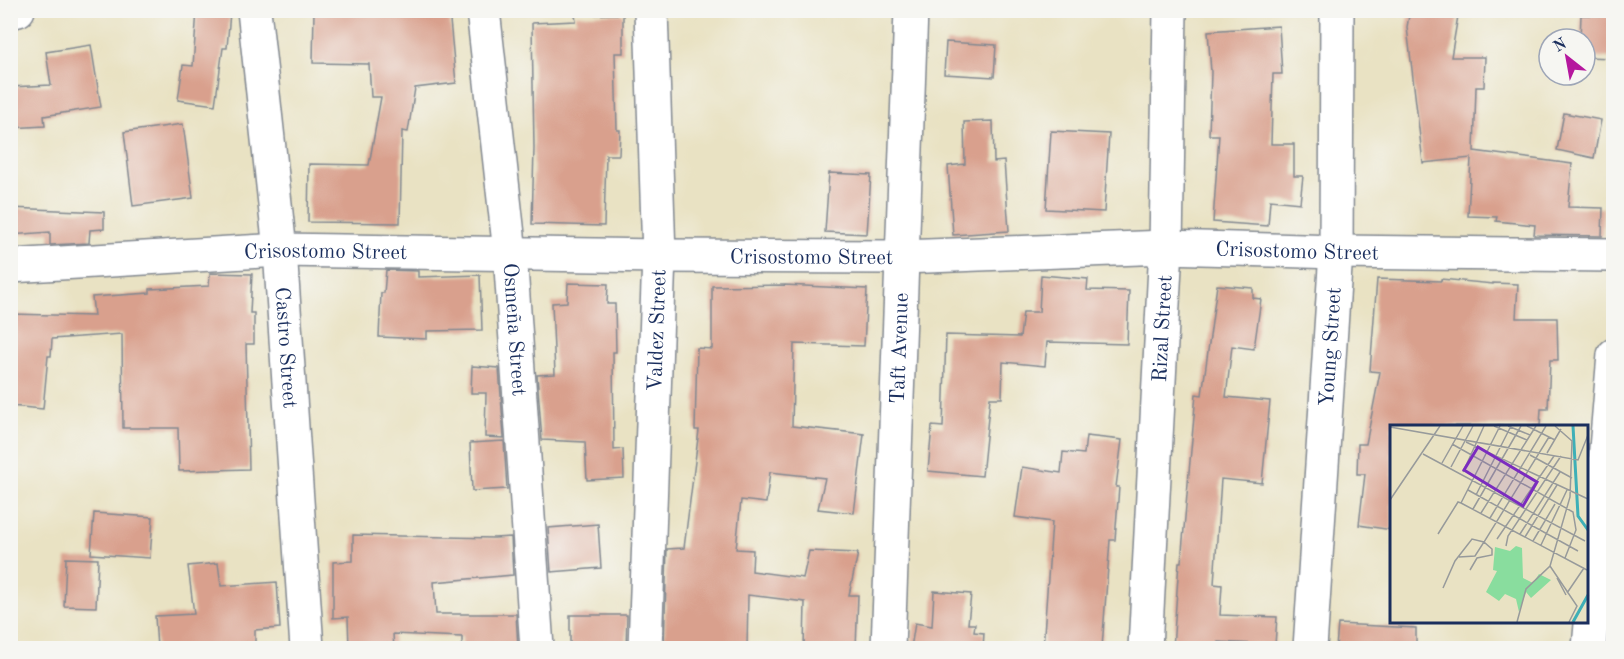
<svg xmlns="http://www.w3.org/2000/svg" width="1624" height="659" viewBox="0 0 1624 659" font-family="'Old Standard TT',serif">
<style>
.green{fill:#89dd9e;stroke:#52867e;stroke-width:1.5}
.building{fill:#d9a08d}
.lines{fill:none;stroke-linecap:round;stroke-linejoin:round}
.minor-casing{stroke:#828890;stroke-width:36}
.minor{stroke:#fff;stroke-width:33}
.labels{text-anchor:middle;stroke-width:4.5;stroke-linejoin:round;paint-order:stroke}
.street-label{font-size:21px;fill:#1b2f5e;stroke:#f6f6f2}
.inset-river{fill:none;stroke:#3eafb7;stroke-width:3}
.inset-road{fill:none;stroke:#979a9b;stroke-width:1.5}
.view{fill:#7b2cbf;fill-opacity:0.15;stroke:#7b2cbf;stroke-width:3}
.inset-edge{fill:none;stroke:#1b2f5e;stroke-width:3}
</style>
<rect width="100%" height="100%" fill="#f6f6f2"/>
<filter id="ink" filterUnits="userSpaceOnUse"><feTurbulence type="fractalNoise" baseFrequency=".0167" numOctaves="2"/><feDisplacementMap in="SourceGraphic" scale="12" xChannelSelector="R" yChannelSelector="G"/><feConvolveMatrix kernelMatrix="1 2 1 2 8 2 1 2 1" color-interpolation-filters="sRGB"/></filter>
<filter id="wash" filterUnits="userSpaceOnUse"><feTurbulence type="fractalNoise" baseFrequency=".008" numOctaves="4" result="noise"/><feDisplacementMap in="SourceGraphic" scale="24" xChannelSelector="R" yChannelSelector="G"/><feGaussianBlur stdDeviation="1.35" result="paint"/><feColorMatrix in="noise" values="0 0 0 0 0 0 0 0 0 0 0 0 0 0 0 0 0 1.4 0 .05"/><feComposite in="paint" operator="in"/></filter>
<g filter="url(#wash)">
<rect width="100%" height="100%" fill="#e9e2c3"/>
<!-- green -->
<path class="green" d="M1613,579V648H1607Z"/>
<g id="blocks">
<!-- building -->
<path class="building" d="M197,10L230,12L227,48H223L215,105L178,100L183,65L193,66Z
M314,10H449L456,83L415,88L408,132L402,131L400,223L308,222L309,164L369,165L381,97H371L369,64L313,63Z
M1410,10H1459L1451,57H1485L1484,87H1476L1474,151L1572,164L1568,207L1603,208L1602,236L1534,235L1535,225L1496,221L1497,217L1468,216L1471,158L1423,163L1407,27Z
M623,14V53H615L617,130H620L619,155H606L604,226L532,224L534,148L532,23L576,21L575,15Z
M1581,15L1614,16V58L1585,57V39H1580Z
M1279,26L1282,74H1273L1271,144H1294V176H1303L1300,203L1270,200L1268,226L1213,222L1219,135H1209L1211,72L1208,31Z
M946,42L996,45L994,77L944,74Z
M91,45L101,107L44,116L45,126L10,128V87L51,85L46,52Z
M1564,113L1601,120L1594,158L1557,150Z
M993,121L994,162L1004,161L1009,231L953,235L948,166L965,164L964,122Z
M183,124L193,198L133,206L124,132Z
M1051,131L1109,134L1104,212L1046,209Z
M829,173L871,175L867,234L825,232Z
M10,208L104,212V229L90,230L89,243L50,245V232L10,235Z
M386,270L418,271V277L480,275L482,330L427,331V339L379,337L381,293H384Z
M210,273L252,274L250,313H254V344H246L249,469L179,471L178,428H123L122,334L52,339L51,356H48L43,409L10,406V314L94,316L92,297L150,293V289L209,286Z
M1041,275L1088,279L1087,290L1129,291L1127,344L1047,342L1045,366L1003,362L1002,398H990L982,476L928,471L932,426L943,427L946,335L1020,337L1023,312H1039Z
M1377,279L1441,281V279L1493,284V283L1518,284L1516,318H1557L1558,360H1550L1548,409H1541L1540,426H1392V530L1359,525L1365,474H1357L1358,444H1366L1380,372L1370,371Z
M568,283L608,284L607,304H615L616,352H613L614,450L623,449L624,478L587,480L585,442L542,440L537,375L555,374L552,303L567,302Z
M784,285L867,289L864,346L794,344L792,426L864,434L854,513L818,509L825,478L770,472L766,503L741,500L736,549L753,550L752,571L803,578L809,551L858,553L849,595H858L856,648H804L805,602L748,595L747,648H664L667,549L684,548L699,430H695L697,348L712,349V286Z
M1217,285L1253,288V298L1261,299L1254,349L1232,346L1226,397L1270,401L1262,483L1221,479L1214,584L1222,585L1220,615L1277,617L1275,645L1218,642L1217,648H1173L1179,562H1181L1196,394L1202,395Z
M472,366L499,368L504,438L485,437L486,393H471Z
M1086,436L1122,440L1116,487H1119L1115,540H1110L1102,648H1043L1052,522L1015,517L1022,467L1061,473L1063,452L1084,454Z
M504,441L507,489L472,491L470,443Z
M94,513L153,517L150,558L91,554Z
M598,524L601,568L551,572L548,528Z
M353,535L494,538L511,537L513,575L434,582L436,614H516L518,648H462V637L393,634L394,648H349L348,617L333,618V562L353,561Z
M66,558L98,559L96,607L64,606Z
M218,563L221,586L277,582L280,628L255,630V648H157L155,616L194,614L188,566Z
M934,591L971,594L968,624H975L974,632L984,633L983,648H911L915,623L932,626Z
M570,615H627L626,648H570Z
M1338,624L1416,628V648H1336Z"/>
</g>
</g>
<g filter="url(#ink)">
<use href="#blocks" fill-opacity="0" stroke="#828890" stroke-width="1.5"/>
<g class="lines">
<defs>
<g id="minor">
<path id="s1" d="M254,10L280,250L307,648"/>
<path id="s2" d="M483,10L510,253L537,648"/>
<path d="M10,12L18,10"/>
<path id="s3" d="M10,266L280,250L659,256L902,257L1166,247L1336,252L1614,255"/>
<path id="s4" d="M645,648L659,256L651,10"/>
<path id="s5" d="M888,648L911,10"/>
<path id="s6" d="M1145,648L1166,247L1170,10"/>
<path id="s7" d="M1310,648L1336,252L1337,10"/>
<path d="M1589,648L1614,355"/>
</g>
</defs>
<!-- minor casing -->
<use href="#minor" class="minor-casing"/>
<!-- minor -->
<use href="#minor" class="minor"/>
</g>
</g>
<g class="labels">
<!-- street labels -->
<g class="street-label">
<text dy="7" stroke="none"><textPath href="#s3" startOffset="1288">Crisostomo Street</textPath></text>
<text dy="7" stroke="none"><textPath href="#s3" startOffset="316">Crisostomo Street</textPath></text>
<text dy="7" stroke="none"><textPath href="#s3" startOffset="802">Crisostomo Street</textPath></text>
<text dy="7" stroke="none"><textPath href="#s2" startOffset="321">Osmeña Street</textPath></text>
<text dy="7" stroke="none"><textPath href="#s4" startOffset="318">Valdez Street</textPath></text>
<text dy="7" stroke="none"><textPath href="#s6" startOffset="320">Rizal Street</textPath></text>
<text dy="7" stroke="none"><textPath href="#s1" startOffset="339">Castro Street</textPath></text>
<text dy="7" stroke="none"><textPath href="#s5" startOffset="300">Taft Avenue</textPath></text>
<text dy="7" stroke="none"><textPath href="#s7" startOffset="302">Young Street</textPath></text>
</g>
</g>
<!-- overview -->
<g transform="translate(1390 425)">
<rect width="198" height="198" fill="#e9e2c3"/>
<path d="M126,121L132,123L133,153L143,158L149,149L161,155L141,173L136,167L129,187L126,174L115,169L109,176L96,167L107,146L103,145L105,122L120,126Z" fill="#89dd9e"/>
<path class="inset-river" d="M183,1L188,91L198,105M183,197L198,170"/>
<path class="inset-road" d="M104,1L137,15M118,1L140,10M137,1L165,15M0,2L188,35L198,10M76,17L198,74M62,19L183,87L186,105L175,133M157,28L171,4M33,29L195,116M140,30L182,53M52,38L73,1M61,42L83,1M73,47L94,1M78,65L188,126M86,70L121,1M0,75L50,1M71,78L197,145M71,78L110,1M83,84L131,1M91,88L146,1M100,93L156,1M48,109L68,77L71,78M130,109L170,47M135,112L167,60M107,114L164,31M143,116L165,79M151,120L177,65M116,121L118,111L171,31M160,141L187,181L179,197M80,145L87,133L102,130V124L94,117L159,12M167,153L176,170M53,163L65,136L82,114L94,117L85,131L69,132M177,168L194,143M127,197L136,164L160,141L180,72L182,16L165,1"/>
<path class="view" d="M88,22L147,57L133,81L74,45Z"/>
<rect width="198" height="198" class="inset-edge"/>
</g>
<!-- margin -->
<rect width="1624" height="659" fill="none" stroke="#f6f6f2" stroke-width="36"/>
<!-- north arrow -->
<g transform="translate(1567 57) rotate(329)"><circle r="28" fill="#f6f6f2" stroke="#9ea6b7" stroke-width="1.5"/>
<path d="M0-4.5L10 22L0 15L-10 22Z" fill="#b5179e"/>
<text y="-9" font-size="16" font-weight="bold" text-anchor="middle" fill="#1b2f5e">N</text>
</g>
</svg>
